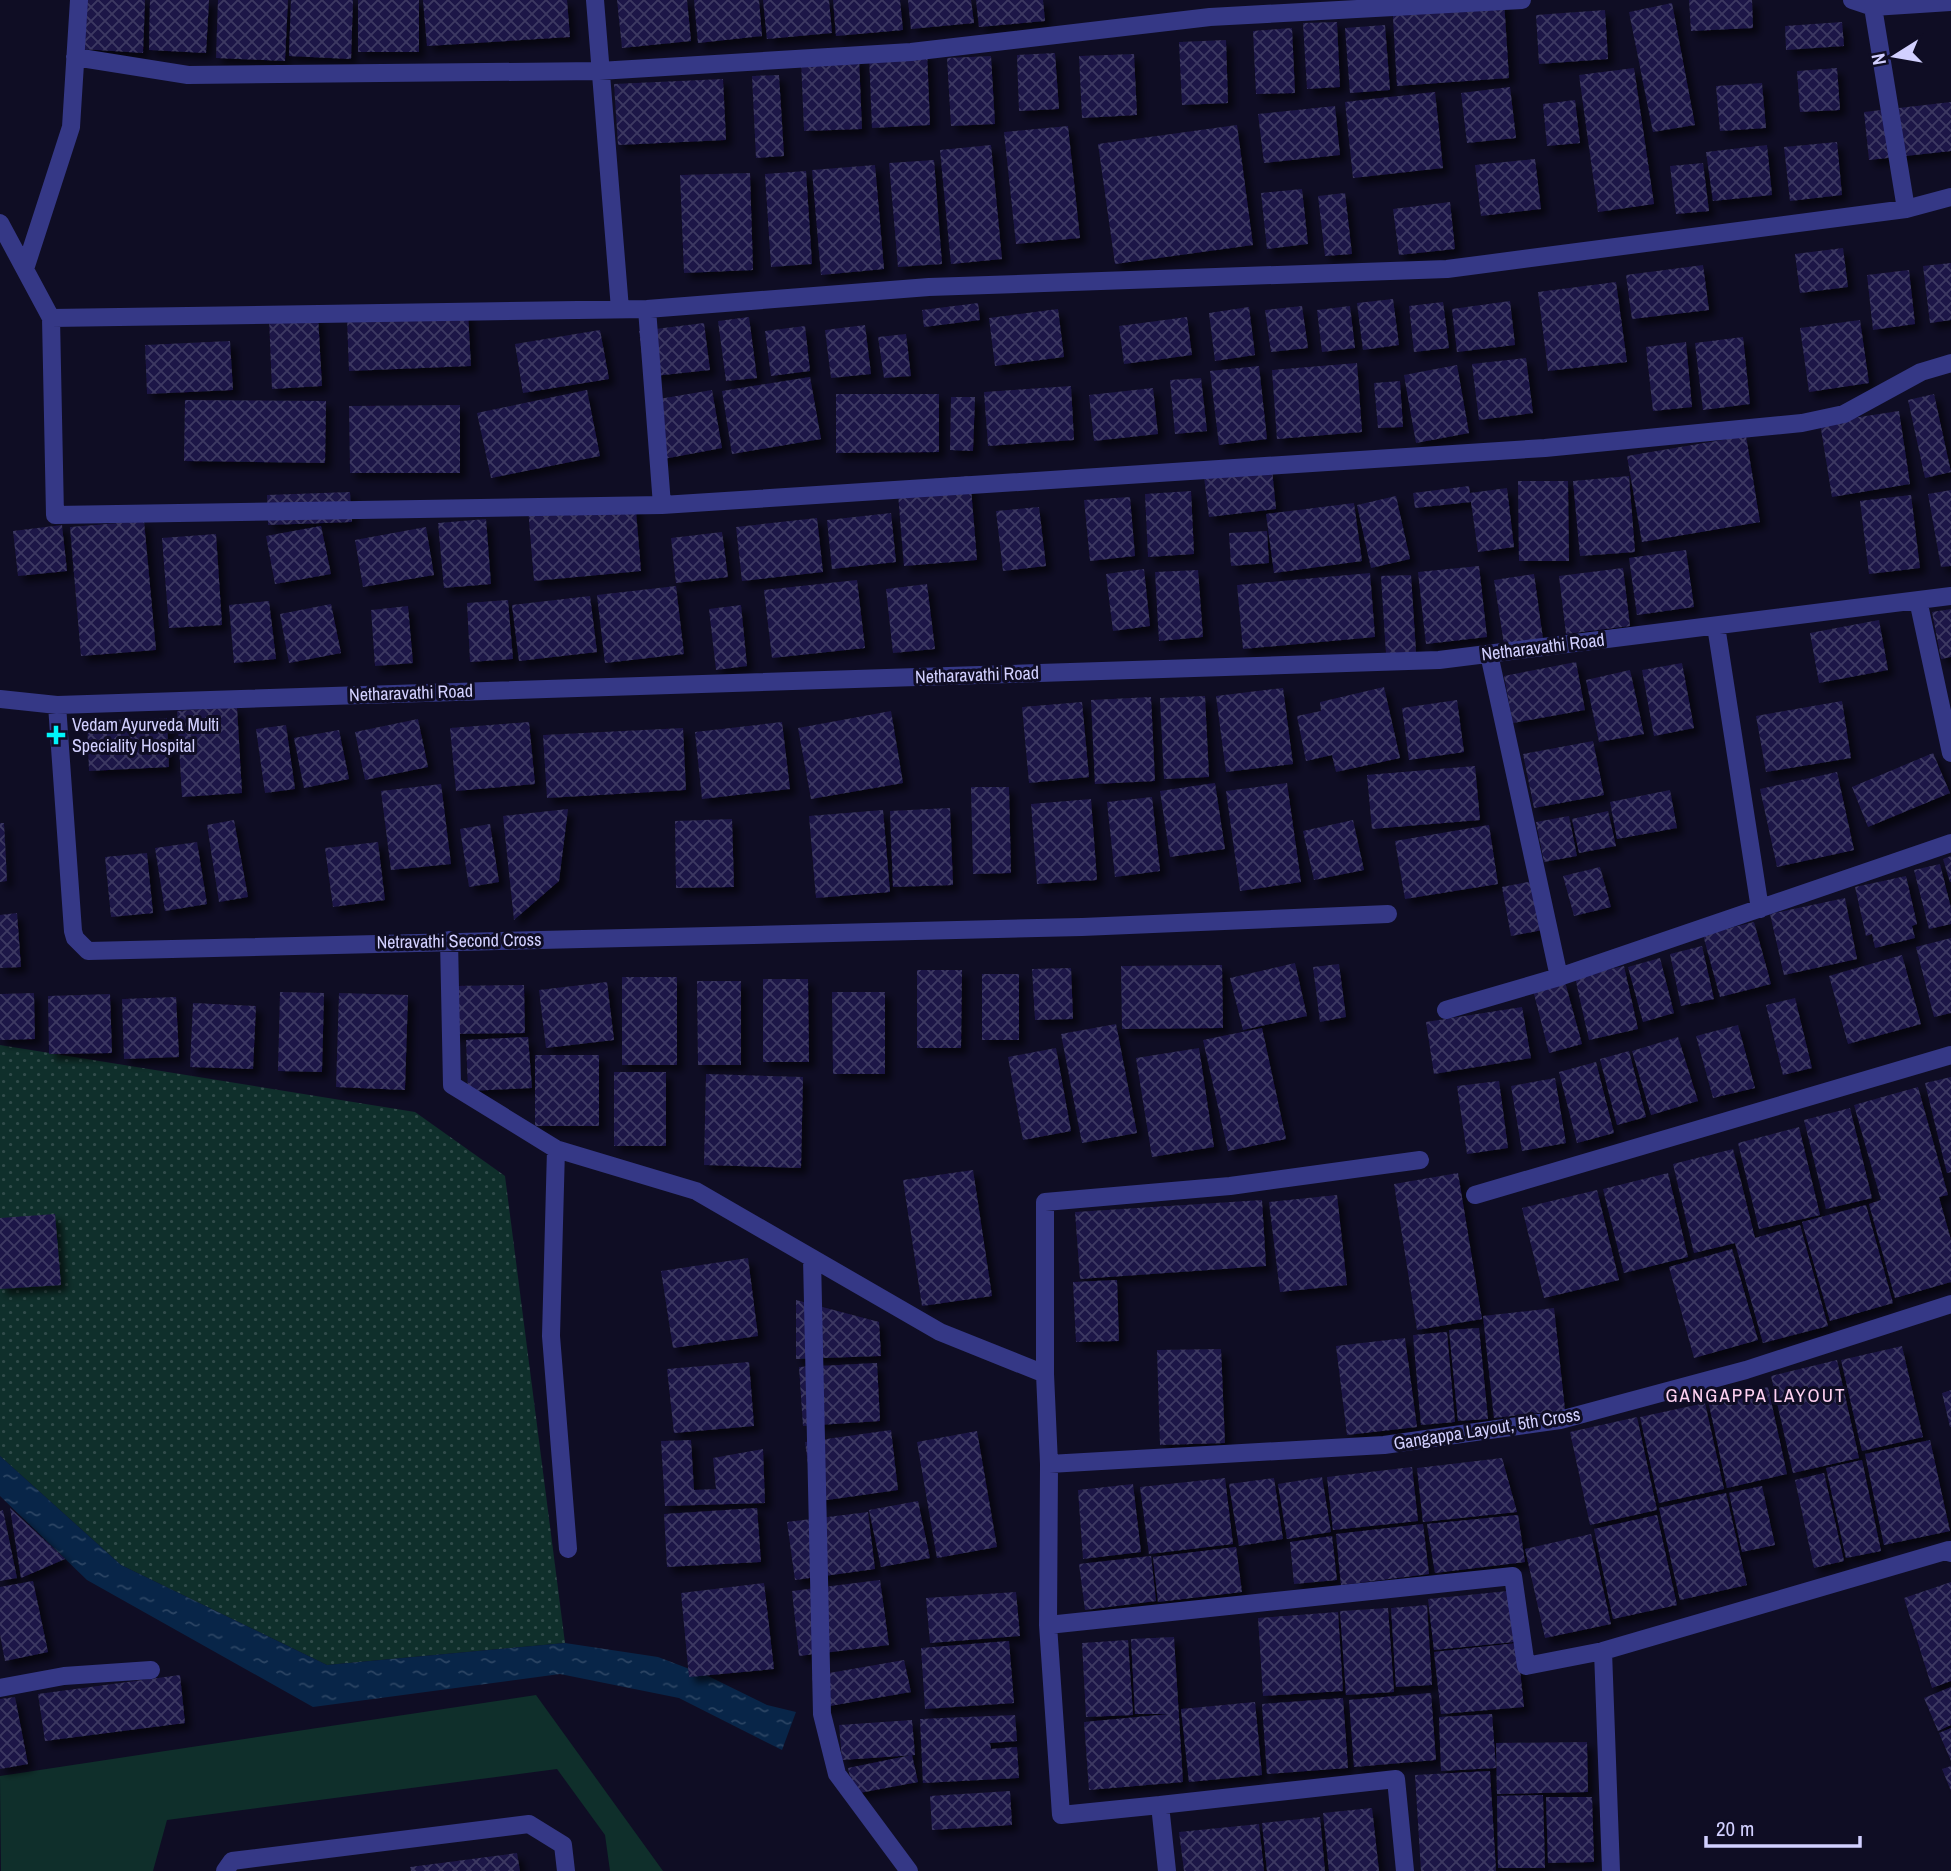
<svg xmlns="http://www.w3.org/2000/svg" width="1951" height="1871" viewBox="0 0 1951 1871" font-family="'Archivo Narrow',sans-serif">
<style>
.grass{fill:url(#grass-dots)}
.garden{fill:#0f2f2b}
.water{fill:url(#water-ripples)}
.building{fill:url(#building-cross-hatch);filter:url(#shadow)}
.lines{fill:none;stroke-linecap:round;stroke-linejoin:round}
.lane{stroke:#353886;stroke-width:18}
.street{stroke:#353886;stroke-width:18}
.poi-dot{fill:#00f6fb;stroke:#0f0d24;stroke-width:2.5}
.labels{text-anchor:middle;stroke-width:6;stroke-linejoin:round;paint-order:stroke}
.street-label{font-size:18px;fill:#d2d0ff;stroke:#0f0d24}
.poi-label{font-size:18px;fill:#d2d0ff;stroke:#0f0d24;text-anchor:start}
.neighbourhood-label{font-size:19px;letter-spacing:2px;fill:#ffd2f2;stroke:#0f0d24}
</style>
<defs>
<pattern id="grass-dots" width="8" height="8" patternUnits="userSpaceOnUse" patternTransform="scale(1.75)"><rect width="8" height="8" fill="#0f2f2b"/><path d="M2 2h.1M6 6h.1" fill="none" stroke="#314c4b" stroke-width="1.8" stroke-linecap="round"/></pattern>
<pattern id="water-ripples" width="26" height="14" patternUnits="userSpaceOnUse" patternTransform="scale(1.75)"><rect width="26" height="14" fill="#082548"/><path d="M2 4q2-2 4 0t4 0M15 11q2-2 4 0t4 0" fill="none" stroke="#2b4463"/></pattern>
<pattern id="building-cross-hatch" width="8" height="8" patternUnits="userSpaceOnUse" patternTransform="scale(1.75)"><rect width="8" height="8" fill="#1d1846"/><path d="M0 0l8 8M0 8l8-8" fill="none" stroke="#3d3962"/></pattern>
<filter id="shadow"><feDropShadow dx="6" dy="6" stdDeviation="3.5" flood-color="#0009"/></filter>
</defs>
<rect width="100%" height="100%" fill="#0f0d24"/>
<!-- grass -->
<path class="grass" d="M0,1045L415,1112L505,1176L565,1643L327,1665L121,1565L0,1456Z"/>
<!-- garden -->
<path class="garden" d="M536,1695L663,1871H610L605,1835L557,1769L167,1820L153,1871H1L0,1776Z"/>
<!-- water -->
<path class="water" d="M0,1456L121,1565L327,1665L565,1643L658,1657L708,1676L767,1705L796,1712L782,1750L679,1698L560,1674L313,1707L87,1580L0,1496Z"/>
<!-- building -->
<path class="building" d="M84,0H145L143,53L82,49Z
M150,0H209L206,53L149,50Z
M218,0H288L285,61L216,58Z
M291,0H353L351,59L289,56Z
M358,0H419V52H358Z
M423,0H567L570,37L427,46Z
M617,0H687L691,41L622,48Z
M694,0H759L762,36L698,43Z
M763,0H829L832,33L767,39Z
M833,0H900L903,30L836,36Z
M908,0H971L974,23L911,29Z
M976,0H1043L1045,21L979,27Z
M1504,0L1509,78L1397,86L1392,1Z
M1689,0H1752L1753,28L1691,31Z
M1672,3L1695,125L1653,132L1629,12Z
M1605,10L1608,59L1539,64L1536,15Z
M1337,22L1340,87L1307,89L1303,23Z
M1842,22L1844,46L1786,50L1785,26Z
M1385,25L1390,90L1350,93L1345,28Z
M1292,28L1295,93L1256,94L1253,31Z
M1226,40L1228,103L1182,105L1179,42Z
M927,52L930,125L872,128L869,54Z
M1055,53L1059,109L1019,111L1017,55Z
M1134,54L1137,115L1082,118L1079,56Z
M991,56L995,124L951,126L947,58Z
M859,57L862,129L804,131L801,60Z
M1634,68L1654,204L1598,212L1579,75Z
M1837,68L1840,110L1800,112L1797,71Z
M779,75L784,156L756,158L752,76Z
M723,79L726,140L618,145L614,84Z
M1762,83L1766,128L1720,131L1716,86Z
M1510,87L1516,138L1467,143L1461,93Z
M1435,92L1443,168L1353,178L1345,102Z
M1575,100L1580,143L1547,146L1543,104Z
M1951,102V151L1869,160L1864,112Z
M1335,106L1340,155L1264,163L1258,114Z
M1237,125L1253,245L1115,264L1098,144Z
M1068,126L1080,238L1016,244L1004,132Z
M1837,142L1842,195L1790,201L1784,147Z
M991,145L1002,259L951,264L940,150Z
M1767,145L1772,195L1713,201L1706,152Z
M1535,159L1541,209L1481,216L1475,165Z
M934,160L942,264L898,267L889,163Z
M1703,163L1709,211L1676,214L1670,166Z
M875,165L884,269L821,275L812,170Z
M806,171L812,264L771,267L765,174Z
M750,173L753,270L684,273L680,175Z
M1302,189L1308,244L1267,249L1261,193Z
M1345,193L1352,254L1325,256L1318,196Z
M1450,202L1455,249L1399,255L1393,209Z
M1843,248L1848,287L1800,293L1795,254Z
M1951,263V320L1930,323L1923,266Z
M1703,265L1709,310L1632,319L1626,275Z
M1909,270L1915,324L1873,330L1867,275Z
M1616,282L1627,362L1548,371L1538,292Z
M1393,299L1399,345L1363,350L1357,303Z
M1510,301L1515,345L1457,352L1452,309Z
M1443,302L1449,348L1414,352L1409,306Z
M978,303L980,320L924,327L922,310Z
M1302,306L1308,348L1271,352L1265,310Z
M1350,306L1355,348L1322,352L1317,310Z
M1249,307L1255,355L1215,361L1209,313Z
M1058,309L1064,357L995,366L989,318Z
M468,312L471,366L349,371L347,319Z
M318,316L322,386L272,389L269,318Z
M749,317L757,378L726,381L718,321Z
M1187,317L1192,355L1124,364L1119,326Z
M1860,320L1869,383L1809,392L1800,328Z
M704,323L710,370L645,377L639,331Z
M865,325L871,374L831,378L825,330Z
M805,326L810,371L771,376L765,331Z
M600,330L609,379L523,393L515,344Z
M906,334L911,376L884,378L878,337Z
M1743,337L1750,404L1703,410L1695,343Z
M230,341L233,390L147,394L145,345Z
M1686,342L1692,407L1653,411L1646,347Z
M1526,358L1533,413L1479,420L1472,364Z
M1357,363L1362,432L1277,439L1272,370Z
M1457,365L1469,433L1416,443L1404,375Z
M1259,366L1267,439L1219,445L1210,371Z
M810,377L821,439L732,454L722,391Z
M1201,378L1207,431L1175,434L1170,380Z
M1400,381L1403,427L1378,428L1374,383Z
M1071,386L1074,440L988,446L984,392Z
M1153,388L1158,434L1094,441L1089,395Z
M587,390L600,456L491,478L477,413Z
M712,390L722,448L658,460L647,401Z
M836,394H939V452L836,453Z
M1934,394L1951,472L1925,478L1908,400Z
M951,397H975L973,451L950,450Z
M185,400L326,401L325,463L184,461Z
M460,405V473H350L349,406Z
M1899,411L1910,484L1832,497L1820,423Z
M1746,436L1760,522L1642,542L1627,456Z
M1272,469L1276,509L1209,517L1204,477Z
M970,476L977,560L904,566L897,482Z
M1629,476L1635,552L1580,556L1573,481Z
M1518,481H1568L1569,561H1519Z
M1469,486L1470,493L1507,488L1514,547L1478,552L1471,502L1415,508L1413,493Z
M1951,490V566L1941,567L1928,494Z
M1191,491L1194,554L1148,557L1145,494Z
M350,492L352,522L268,525L267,495Z
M1911,495L1920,568L1869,574L1860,501Z
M1396,496L1410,559L1371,568L1357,505Z
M1130,497L1135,556L1090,561L1084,500Z
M635,499L641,571L534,581L528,509Z
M1354,503L1362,561L1274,573L1266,514Z
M1039,507L1046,566L1003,571L996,511Z
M891,513L896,562L832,569L827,520Z
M817,518L823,572L742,581L736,527Z
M486,519L491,584L444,588L438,523Z
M144,521L156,650L81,656L70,527Z
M62,525L67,571L18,576L13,531Z
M321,526L331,574L275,584L266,536Z
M426,527L434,575L363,587L355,540Z
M1267,531L1269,563L1231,566L1229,533Z
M722,532L728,577L676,583L671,538Z
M216,534L222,625L169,628L162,538Z
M1686,550L1694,607L1637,615L1629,558Z
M1479,566L1487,637L1426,644L1418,572Z
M1623,568L1630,626L1566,634L1559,576Z
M1144,569L1150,626L1113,631L1106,574Z
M1198,570L1203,637L1159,641L1155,572Z
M1370,573L1375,637L1243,649L1237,585Z
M1534,574L1543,639L1504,644L1494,580Z
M1411,575L1416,652L1386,654L1381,576Z
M857,580L865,648L772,658L764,590Z
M927,584L935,649L893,653L886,589Z
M676,586L684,654L605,663L597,595Z
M590,596L597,652L519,661L512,605Z
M508,600L513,659L470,662L467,603Z
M269,601L276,659L234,663L229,605Z
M331,604L341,653L289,663L280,614Z
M741,605L747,666L716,670L709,609Z
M408,606L413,663L375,666L371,610Z
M1951,609V657L1941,659L1932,612Z
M1879,620L1888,670L1819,683L1810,633Z
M1576,662L1585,710L1513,723L1504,676Z
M1682,663L1694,728L1654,736L1642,670Z
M1630,670L1644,734L1599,742L1586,680Z
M1384,687L1400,758L1336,772L1332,755L1306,761L1297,716L1321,711L1320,702Z
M1283,688L1293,764L1226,772L1216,696Z
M1205,696L1209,777L1164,779L1160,698Z
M1151,697L1155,781L1095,784L1091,700Z
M1457,700L1464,752L1409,760L1402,708Z
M1842,701L1851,758L1766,772L1756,716Z
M1082,702L1089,777L1029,783L1022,707Z
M237,707L242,793L182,797L177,711Z
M891,711L903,783L811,799L798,728Z
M167,718L169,767L89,771L87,721Z
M418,719L428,767L365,780L355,732Z
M529,722L535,784L456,791L450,728Z
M782,722L790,789L702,799L695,732Z
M286,725L295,789L265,793L256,729Z
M683,728L686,790L547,798L543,735Z
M339,730L349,779L304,788L294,738Z
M1593,741L1604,795L1534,808L1523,754Z
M1933,753L1950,793L1868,827L1852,787Z
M1475,766L1480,820L1372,829L1367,775Z
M1837,772L1854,850L1777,867L1760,789Z
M1215,783L1225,849L1170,857L1160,791Z
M1287,783L1301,882L1240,891L1226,791Z
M441,784L451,864L391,870L381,791Z
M971,787H1009L1011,873L973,874Z
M1670,790L1677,828L1617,839L1610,802Z
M1152,797L1160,871L1115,877L1107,802Z
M1091,799L1097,880L1037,884L1031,804Z
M950,808L953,885L893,887L890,811Z
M568,809L559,881L514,920L503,816Z
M883,810L890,892L816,898L809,816Z
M1608,811L1616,846L1579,853L1572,819Z
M1569,816L1577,856L1544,862L1536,822Z
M732,819L734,887L676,888L675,821Z
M234,820L248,897L219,902L207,825Z
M1353,820L1364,870L1314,880L1303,831Z
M0,823H4L7,881L0,882Z
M490,824L499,882L469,887L460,829Z
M1489,825L1498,884L1405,899L1395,841Z
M197,842L207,904L165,911L155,848Z
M378,842L385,900L333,907L325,848Z
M147,853L153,913L111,917L105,857Z
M1951,856V882H1950L1943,859Z
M1940,864L1951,908V924L1929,929L1914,870Z
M1600,867L1611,907L1574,916L1563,876Z
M1906,876L1917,924L1912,926L1915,938L1875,948L1872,934L1866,936L1855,887Z
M1538,880L1548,929L1511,936L1502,887Z
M1845,898L1857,959L1784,975L1770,914Z
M17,913L21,967L0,968V915Z
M1754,922L1771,984L1720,997L1703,935Z
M1951,938V1013L1934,1017L1916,947Z
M1702,946L1714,999L1681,1006L1670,954Z
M1902,955L1921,1024L1848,1044L1829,976Z
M1660,958L1674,1013L1643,1022L1628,967Z
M1295,963L1307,1016L1243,1030L1230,978Z
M1339,964L1346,1017L1320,1022L1313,967Z
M1222,965L1223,1028L1122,1029L1121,966Z
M1624,966L1638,1029L1589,1040L1575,977Z
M1071,968L1073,1019L1035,1020L1032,969Z
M917,970H962L961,1048H917Z
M982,974H1019V1040H982Z
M622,977H677V1065H622Z
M763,979H808L809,1062H763Z
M697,981H741V1065H698Z
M607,982L614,1040L546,1048L539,990Z
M1565,982L1582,1044L1549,1053L1533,990Z
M524,985L525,1033L450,1034V986Z
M280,992L324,993L322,1072L278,1071Z
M832,992H885V1074H833Z
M34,993L35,1039L0,1040V994Z
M339,993L408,995L405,1090L336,1087Z
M110,994L112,1053L49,1054L48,996Z
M176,997L179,1057L124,1059L122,999Z
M1795,998L1812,1068L1783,1075L1766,1005Z
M193,1003L256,1006L253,1069L190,1067Z
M1522,1007L1531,1058L1434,1074L1426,1022Z
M1116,1024L1137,1133L1082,1143L1061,1034Z
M1738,1025L1755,1088L1713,1098L1696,1036Z
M1262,1028L1286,1139L1228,1151L1203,1040Z
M528,1037L532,1088L468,1091L466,1040Z
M1678,1037L1698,1101L1651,1115L1632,1051Z
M1056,1048L1071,1131L1023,1140L1008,1057Z
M1199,1048L1214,1147L1152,1157L1136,1058Z
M1629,1051L1646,1117L1617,1125L1600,1059Z
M535,1055H599V1126H535Z
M1596,1062L1614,1133L1577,1143L1559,1072Z
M614,1072H666V1146H614Z
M706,1074L803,1077L801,1168L704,1165Z
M1951,1077V1172L1947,1173L1925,1083Z
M1555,1078L1566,1143L1522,1151L1511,1086Z
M1499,1081L1508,1148L1467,1154L1457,1086Z
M1918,1087L1948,1195L1939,1197L1951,1240V1282L1895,1298L1869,1204L1881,1200L1854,1105Z
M1850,1108L1872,1198L1826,1209L1804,1120Z
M1799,1127L1820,1215L1759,1229L1738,1143Z
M1733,1149L1755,1238L1800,1225L1828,1326L1763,1343L1735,1243L1694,1253L1673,1164Z
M973,1170L992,1296L922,1306L903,1180Z
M1458,1173L1482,1319L1417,1330L1394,1184Z
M1668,1173L1688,1257L1624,1273L1603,1189Z
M1597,1190L1619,1280L1544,1298L1522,1208Z
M1337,1195L1347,1285L1280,1292L1269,1202Z
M1262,1200L1266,1266L1080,1279L1075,1212Z
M1866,1205L1893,1303L1830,1321L1802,1222Z
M55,1214L61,1285L0,1289V1218Z
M1732,1249L1758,1340L1694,1358L1669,1267Z
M748,1258L758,1336L673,1348L661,1271Z
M1117,1280L1119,1341L1076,1342L1073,1282Z
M796,1300L879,1322L881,1356L796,1359Z
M1554,1308L1565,1410L1494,1418L1483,1316Z
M1479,1328L1488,1419L1458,1421L1449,1330Z
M1447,1332L1455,1422L1421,1425L1413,1335Z
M1405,1338L1417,1427L1347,1435L1336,1346Z
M1902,1346L1923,1437L1862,1451L1841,1360Z
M1221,1349L1225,1443L1160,1445L1157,1350Z
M1837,1360L1859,1458L1793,1473L1771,1376Z
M749,1362L754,1426L674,1433L667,1369Z
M877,1363L880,1421L803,1426L799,1367Z
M1768,1387L1787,1474L1727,1488L1708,1400Z
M1951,1390V1427H1950L1942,1393Z
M1705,1403L1724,1489L1659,1503L1640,1417Z
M1637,1417L1657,1510L1590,1525L1570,1432Z
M891,1430L898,1490L813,1502L805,1442Z
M977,1431L997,1547L937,1558L917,1442Z
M691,1440L694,1490L716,1489L713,1458L763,1449L765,1503L665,1506L661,1441Z
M1930,1440L1950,1531L1884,1545L1865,1454Z
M1502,1458L1517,1512L1423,1522L1417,1468Z
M1862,1460L1881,1551L1846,1558L1826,1468Z
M1412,1467L1418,1521L1333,1530L1327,1477Z
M1824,1473L1844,1561L1814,1568L1795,1480Z
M1322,1477L1331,1532L1287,1539L1278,1484Z
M1225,1478L1233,1544L1149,1554L1140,1487Z
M1274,1478L1283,1539L1239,1546L1229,1484Z
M1133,1484L1141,1552L1083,1559L1078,1490Z
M1762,1486L1775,1545L1742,1552L1729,1493Z
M1726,1493L1747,1585L1680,1600L1659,1508Z
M918,1501L930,1558L881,1567L869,1510Z
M10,1508L65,1559L21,1578Z
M757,1508L761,1562L667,1567L664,1514Z
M3,1510L17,1578L0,1581V1511Z
M868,1512L875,1569L795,1580L787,1522Z
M1518,1515L1525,1562L1435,1573L1427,1524Z
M1657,1515L1677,1605L1613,1619L1594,1529Z
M1423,1524L1429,1574L1341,1585L1336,1534Z
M1591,1534L1611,1624L1545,1638L1525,1549Z
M1332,1536L1337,1580L1294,1584L1290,1542Z
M1236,1547L1242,1592L1158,1602L1153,1557Z
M1151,1556L1156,1601L1085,1610L1079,1564Z
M880,1580L889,1645L799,1656L792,1591Z
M33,1581L48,1652L5,1661L0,1635V1587Z
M1951,1582V1681L1932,1688L1904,1598Z
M764,1583L774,1669L689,1677L681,1593Z
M1508,1591L1514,1642L1434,1650L1428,1599Z
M1016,1592L1020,1636L930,1643L926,1598Z
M1427,1605L1432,1685L1396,1687L1391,1608Z
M1388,1608L1394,1692L1346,1695L1340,1611Z
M1338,1612L1343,1691L1263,1696L1258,1618Z
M1174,1637L1183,1782L1089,1790L1084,1722L1170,1714H1135L1131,1639Z
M1128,1640L1133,1715L1086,1717L1082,1643Z
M1009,1641L1014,1703L925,1709L921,1648Z
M1517,1643L1524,1707L1441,1714L1434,1652Z
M904,1660L911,1692L818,1708L812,1676Z
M180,1675L185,1723L45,1741L38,1694Z
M1951,1687V1725L1938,1731L1924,1698Z
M1431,1693L1436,1760L1354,1767L1349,1700Z
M15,1697L28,1764L0,1769V1699Z
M1343,1698L1348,1768L1267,1774L1262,1704Z
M1255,1702L1262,1775L1189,1782L1181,1709Z
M1492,1714L1496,1768L1441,1771L1439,1717Z
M1015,1715L1017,1741L990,1743L991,1749L1017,1747L1019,1778L923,1783L920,1719Z
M912,1720L915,1755L842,1760L839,1725Z
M1951,1728V1761L1939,1733Z
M1587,1742L1588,1792L1497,1794L1496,1743Z
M912,1755L918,1782L854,1794L848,1768Z
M1951,1766V1791L1942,1769Z
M1490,1771L1496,1871H1421L1415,1775Z
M1010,1791L1012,1825L932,1830L930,1796Z
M1543,1795L1545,1868H1498L1497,1796Z
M1546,1797H1592L1594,1862L1548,1863Z
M1372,1808L1379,1871H1329L1323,1813Z
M1320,1817L1325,1871H1267L1262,1823Z
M1259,1824L1264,1871H1184L1179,1832Z
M517,1853L520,1871H411L410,1867Z"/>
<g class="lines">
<!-- lane -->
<path class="lane" d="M225,1871L232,1861L529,1824L563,1845L566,1871"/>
<!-- street -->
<path class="street" d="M595,0L620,309
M1852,0L1873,7L1951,2
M1873,7L1906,209
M75,57L188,75L599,71L911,52L1210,17L1522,0
M0,223L51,318L647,309L929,287L1447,269L1906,209L1951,197
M25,269L71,127L79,0
M51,318L55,515L662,505L647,309
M662,505L1545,448L1802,423L1844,414L1921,372L1951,363
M1918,600L1951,753
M1716,626L1760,909
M1489,654L1559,977
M0,699L57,705L1439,660L1951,596
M57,705L73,931L75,938L88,951L1082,927L1388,914
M449,940L452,1085L556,1149L696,1191L940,1332L1045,1374L1049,1464L1048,1625L1061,1815L1160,1805L1167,1871
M1446,1010L1559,977L1951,843
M556,1149L551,1336L568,1549
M1475,1195L1951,1055
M812,1258L822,1714L837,1774L909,1871
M1045,1374V1202L1230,1186L1420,1160
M1049,1464L1384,1445L1560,1420L1746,1370L1951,1304
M1048,1625L1513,1576L1526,1666L1603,1651
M0,1688L64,1676L151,1670
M1160,1805L1396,1779L1405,1871
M1611,1871L1603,1651L1949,1550L1951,1553"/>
</g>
<!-- markers -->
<path class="poi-dot" d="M52.5 724.5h7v7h7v7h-7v7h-7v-7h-7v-7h7z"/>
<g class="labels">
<!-- street labels -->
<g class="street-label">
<text transform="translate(1543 647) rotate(-7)" y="6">Netharavathi Road</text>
<text transform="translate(977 675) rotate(-2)" y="6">Netharavathi Road</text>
<text transform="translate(411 693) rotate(-2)" y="6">Netharavathi Road</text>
<text transform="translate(459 941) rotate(-1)" y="6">Netravathi Second Cross</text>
<text transform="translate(1487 1429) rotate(-9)" y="6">Gangappa Layout, 5th Cross</text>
</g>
<!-- poi labels -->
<g class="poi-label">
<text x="72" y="731">Vedam Ayurveda Multi<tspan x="72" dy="21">Speciality Hospital</tspan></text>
</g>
<!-- neighbourhood labels -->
<g class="neighbourhood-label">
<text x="1756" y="1402">GANGAPPA LAYOUT</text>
</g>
</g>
<!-- north arrow -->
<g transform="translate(1895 56) rotate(259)" stroke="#0f0d24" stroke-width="5" paint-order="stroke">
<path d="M0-5L12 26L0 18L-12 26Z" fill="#d2d0ff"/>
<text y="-10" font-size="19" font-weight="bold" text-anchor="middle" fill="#d2d0ff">N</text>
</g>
<!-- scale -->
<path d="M1706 1836v10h154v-10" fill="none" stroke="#d2d0ff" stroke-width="3.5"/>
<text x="1716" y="1836" font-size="21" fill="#d2d0ff" stroke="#0f0d24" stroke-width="5" paint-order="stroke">20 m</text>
</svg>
